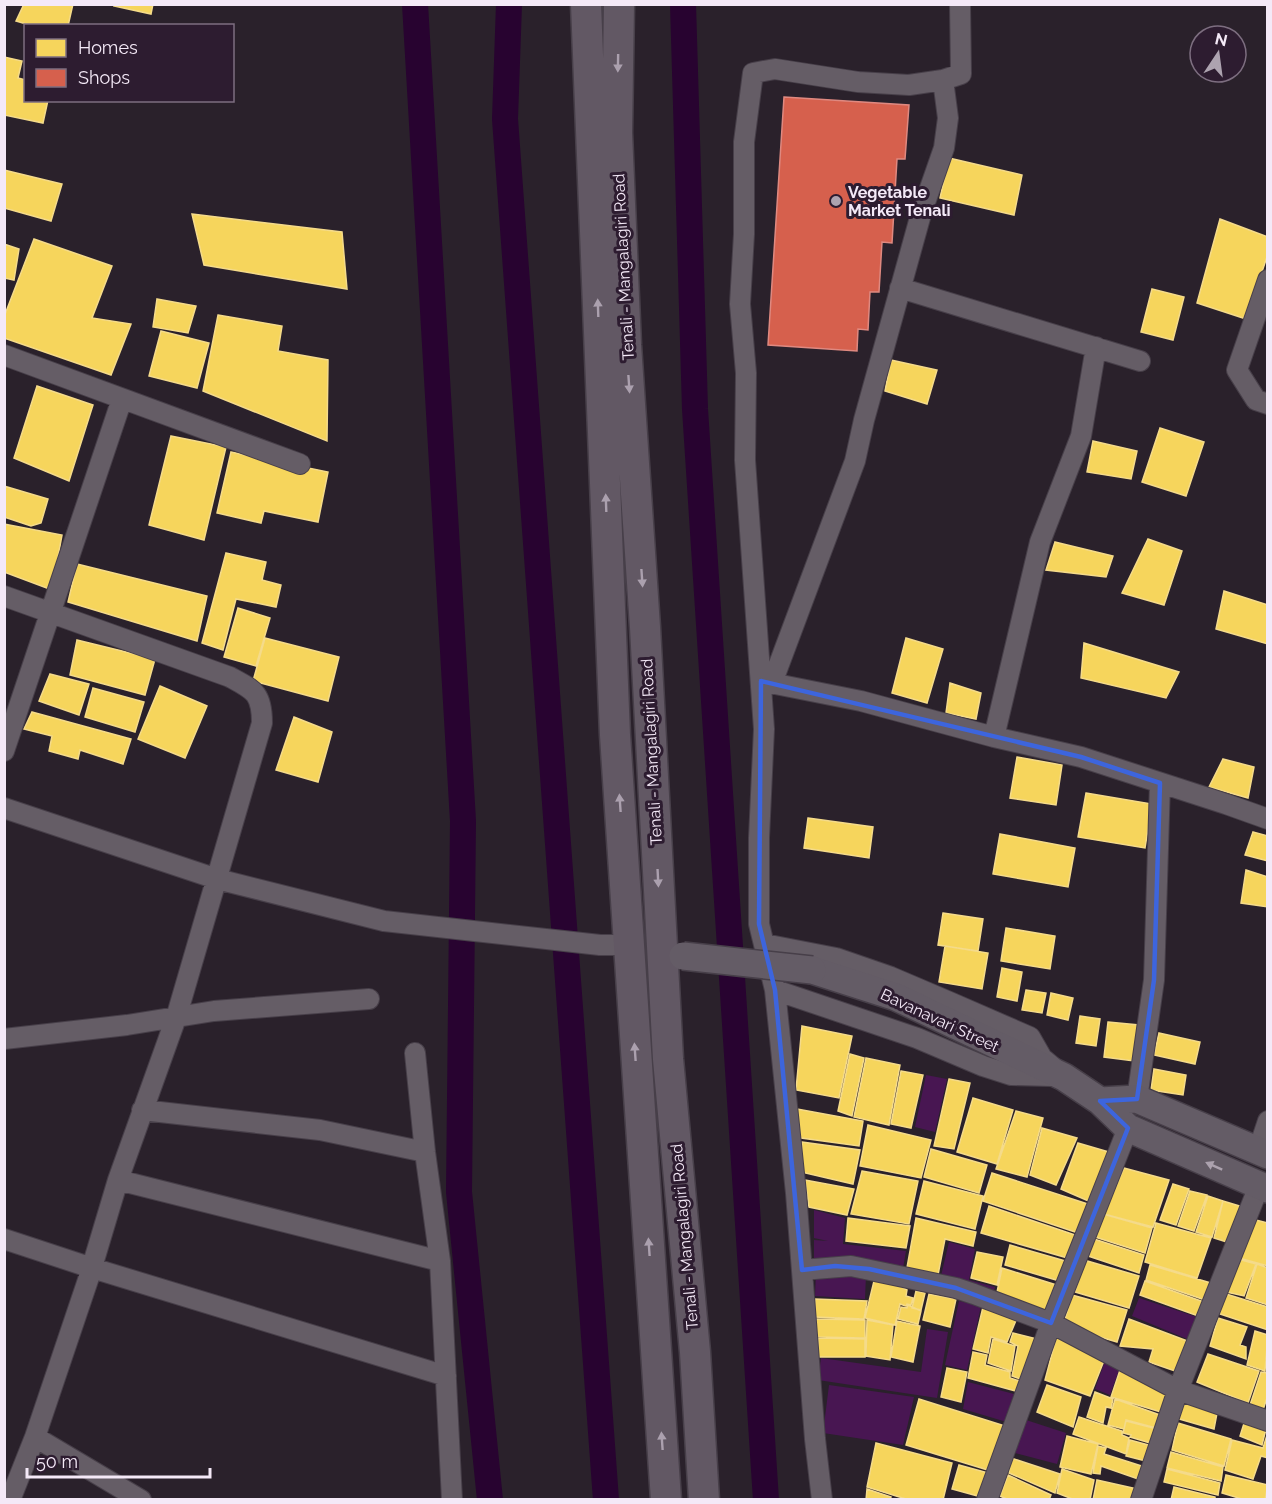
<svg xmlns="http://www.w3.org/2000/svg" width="1272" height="1504" viewBox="0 0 1272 1504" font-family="Raleway,sans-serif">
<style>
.green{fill:#481652}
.homes{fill:#f6d55c;stroke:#f5db8a;stroke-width:1.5}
.shops{fill:#d6604d;stroke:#df8980;stroke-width:1.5}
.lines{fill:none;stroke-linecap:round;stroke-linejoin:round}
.canal{stroke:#280330;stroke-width:26}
.minor-casing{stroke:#473f49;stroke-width:22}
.secondary-casing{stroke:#473f49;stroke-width:30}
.primary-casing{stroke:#473f49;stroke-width:33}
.minor{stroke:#655d66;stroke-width:20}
.secondary{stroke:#645c66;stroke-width:27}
.primary{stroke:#625864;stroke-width:30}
.secondary-bridge-casing{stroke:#473f49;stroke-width:30;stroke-linecap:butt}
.secondary-bridge{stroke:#645c66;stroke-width:27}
.oneway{fill:#aba0ae}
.oneway2{fill:#aca2ae}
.marked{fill:none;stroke:#3d65dd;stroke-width:4.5;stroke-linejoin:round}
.poi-dot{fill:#ada3b0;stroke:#2d1c30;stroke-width:2}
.labels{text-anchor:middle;stroke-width:6;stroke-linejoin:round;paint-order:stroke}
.poi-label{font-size:16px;font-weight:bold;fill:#f4e9f7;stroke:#2d1c30;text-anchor:start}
.street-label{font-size:16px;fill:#f4e9f7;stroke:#2d1c30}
</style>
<rect width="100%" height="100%" fill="#2a212b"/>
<!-- green -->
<path class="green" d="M926,1075L947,1079L935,1132L915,1127Z
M814,1210L845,1218L843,1244L906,1251L902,1274L814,1265V1240L828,1241L814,1238Z
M949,1242L975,1249L969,1280L995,1287L993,1298L940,1280Z
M816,1272L866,1275L865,1299L815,1296Z
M1139,1298L1200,1318L1192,1341L1132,1316Z
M959,1301L981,1306L967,1370L945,1365Z
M927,1329L948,1332L937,1398L818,1380L821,1358L921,1372Z
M1106,1358L1121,1365L1110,1395L1095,1389Z
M968,1382L1022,1396L1010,1423L963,1409Z
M829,1385L914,1397L903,1445L823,1433Z
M1023,1419L1066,1433L1057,1464L1015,1453Z"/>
<!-- homes -->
<path class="homes" d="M24,4H73L68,26H33L16,21Z
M115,4H153L151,14L114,6Z
M4,57L22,61L18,78L26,80V100H48L43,123L4,115Z
M949,158L1022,175L1014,215L940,198Z
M4,170L62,184L51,221L4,208Z
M192,214L342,232L347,289L204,265Z
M1220,219L1268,237V254L1246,319L1197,303Z
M34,239L112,266L92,318L131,324L111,375L4,338V317Z
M4,244L19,249L14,280L4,278Z
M1152,289L1184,297L1173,340L1141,332Z
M157,299L196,306L188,333L153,327Z
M218,315L282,326L278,351L328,360L327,441L203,391Z
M161,331L209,343L197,388L149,376Z
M891,360L937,370L927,404L885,391Z
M37,386L93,405L69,481L14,458Z
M1160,428L1204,442L1186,496L1142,482Z
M171,436L226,447L204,540L149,525Z
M1093,441L1137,451L1131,479L1087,472Z
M231,452L328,472L318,522L264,511L261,523L217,513Z
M4,486L48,499L41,523L31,526L4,517Z
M4,524L62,535L52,590L4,572Z
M1148,539L1182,551L1164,605L1122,593Z
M1055,542L1113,556L1106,577L1046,570Z
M226,553L266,562L262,580L281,585L276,607L236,599L223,650L202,643Z
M77,564L207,596L197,641L68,602Z
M1224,591L1268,605V644L1216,629Z
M238,608L270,618L256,666L224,657Z
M265,638L339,657L328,701L253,681Z
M906,638L943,649L927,703L892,693Z
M77,640L155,659L145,695L70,675Z
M1084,643L1179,672L1166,698L1081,678Z
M50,674L89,684L79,715L39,701Z
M950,683L981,693L976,719L946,713Z
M160,686L207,706L185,758L138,739Z
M93,688L144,702L135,732L85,717Z
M32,712L131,739L123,764L80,750L78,759L49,751L52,736L24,729Z
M294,717L332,732L318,782L276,770Z
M1017,757L1062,765L1056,805L1010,798Z
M1223,759L1254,767L1248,798L1209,787Z
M1086,793L1152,804L1145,848L1078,837Z
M808,818L873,827L869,858L804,848Z
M1253,832L1268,836V861L1245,855Z
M1000,834L1075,848L1068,887L993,874Z
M1246,870L1268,877V907L1241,903Z
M943,913L983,919L978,951L938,945Z
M1006,928L1055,936L1050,969L1001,961Z
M945,946L988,953L982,989L939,982Z
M1002,968L1022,972L1017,1001L997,997Z
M1026,990L1046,993L1042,1013L1022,1010Z
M1051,993L1073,998L1068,1020L1047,1015Z
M1080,1016L1100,1019L1096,1046L1076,1043Z
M1108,1022L1139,1025L1134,1061L1104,1057Z
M802,1026L852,1036L839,1098L796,1090Z
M1159,1033L1200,1042L1195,1064L1154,1055Z
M850,1054L864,1058L852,1116L838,1111Z
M866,1058L900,1065L889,1125L854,1117Z
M1154,1069L1186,1075L1183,1095L1151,1090Z
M901,1071L923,1075L911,1128L891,1124Z
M949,1079L970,1083L954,1149L934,1146Z
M973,1098L1013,1110L997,1164L957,1152Z
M797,1109L863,1121L859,1146L794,1137Z
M1016,1111L1043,1118L1027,1177L996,1169Z
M868,1125L931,1140L921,1178L860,1166Z
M1042,1128L1077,1138L1056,1185L1030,1175Z
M802,1142L860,1150L853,1184L801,1172Z
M1078,1143L1109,1152L1093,1203L1061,1189Z
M931,1149L987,1165L979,1193L924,1177Z
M1124,1168L1169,1180L1153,1227L1104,1214Z
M862,1171L918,1181L909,1224L851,1214Z
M992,1173L1094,1206L1084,1235L983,1201Z
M805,1180L854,1189L847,1215L809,1207Z
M924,1181L983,1196L975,1229L916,1214Z
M1173,1184L1189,1189L1176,1225L1160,1220Z
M1190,1191L1207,1195L1194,1231L1178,1226Z
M1208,1196L1223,1201L1212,1237L1196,1232Z
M1223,1201L1243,1207L1230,1243L1214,1238Z
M989,1206L1078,1236L1071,1259L981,1233Z
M1103,1214L1152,1228L1145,1253L1095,1237Z
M848,1218L910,1226L906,1248L846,1241Z
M916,1218L976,1232L973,1246L945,1239L937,1280L906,1273Z
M1252,1219L1268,1223V1266L1239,1258Z
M1156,1223L1211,1238L1197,1278L1145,1262Z
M1094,1239L1144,1255L1139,1273L1088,1256Z
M1010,1245L1069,1262L1063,1282L1005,1265Z
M977,1252L1003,1257L997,1285L971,1278Z
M1238,1259L1256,1264L1244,1296L1226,1292Z
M1084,1260L1139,1276L1129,1308L1075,1292Z
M1257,1264L1268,1268V1305L1246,1298Z
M1150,1265L1211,1283L1205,1300L1146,1280Z
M1002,1268L1060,1286L1052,1315L996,1297Z
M875,1277L892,1281L907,1290L906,1296L913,1298L911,1305L907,1304L906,1306L900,1304L895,1325L865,1318Z
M1145,1281L1204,1302L1201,1317L1140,1295Z
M916,1291L925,1293L921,1310L912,1308Z
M1223,1293L1268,1307V1330L1220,1314Z
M929,1294L956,1299L950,1327L923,1320Z
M1072,1295L1127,1310L1117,1342L1063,1326Z
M815,1299L867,1301L864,1319L814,1317Z
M908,1305L921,1311L918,1324L898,1319L901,1307L907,1308Z
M983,1307L1017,1318L1007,1342L991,1337L988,1353L973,1349Z
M1218,1318L1247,1327L1240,1345L1246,1347V1359L1210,1346Z
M816,1319L865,1320V1338L816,1337Z
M1129,1319L1190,1342L1186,1358L1180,1357L1178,1372L1149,1362L1153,1349L1120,1346Z
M867,1320L893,1325L890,1360L866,1356Z
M897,1321L920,1326L913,1362L891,1357Z
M1058,1331L1105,1358L1090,1396L1045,1380Z
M1255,1331L1268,1335L1265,1371L1247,1365Z
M1013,1333L1041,1340L1026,1381L1012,1376L1018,1346L1010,1342Z
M818,1338L865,1339V1357H818Z
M993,1339L1015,1346L1011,1371L988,1363Z
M973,1352L987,1355L985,1365L1010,1372V1378L1026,1383L1023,1393L968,1378Z
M1208,1354L1259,1371L1248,1403L1197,1382Z
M1121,1367L1169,1389L1161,1412L1111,1397Z
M947,1368L967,1372L961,1402L941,1397Z
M1261,1372L1268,1373V1395L1263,1410L1250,1405Z
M1047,1385L1081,1397L1073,1427L1037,1412Z
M1095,1392L1113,1399L1111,1408L1106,1407L1103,1423L1087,1417Z
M1184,1397L1218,1408L1214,1429L1179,1419Z
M919,1399L1005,1426L991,1471L906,1445Z
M1115,1399L1163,1416L1160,1429L1126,1420L1124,1429L1108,1425Z
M1079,1417L1122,1431V1435L1129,1438L1126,1454L1073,1434Z
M1246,1417L1267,1425L1262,1445L1240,1436Z
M1126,1421L1161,1430L1157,1445L1130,1437L1131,1435L1123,1433Z
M1178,1423L1231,1439L1224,1466L1172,1450Z
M1268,1432V1458L1261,1456L1253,1479L1225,1470L1232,1440L1263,1448Z
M1067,1436L1098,1444L1091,1474L1060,1467Z
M1130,1440L1156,1447L1150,1462L1126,1456Z
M876,1443L952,1463L943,1500H909L867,1487Z
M1098,1446L1106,1448L1104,1454L1148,1468L1144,1481L1101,1466L1100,1474L1093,1473Z
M1171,1452L1223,1467L1221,1481L1167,1468Z
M1011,1458L1060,1474L1055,1493L1009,1473Z
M959,1465L992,1474L985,1498L952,1489Z
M1062,1469L1094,1480L1090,1500H1075L1057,1493Z
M1167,1469L1220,1483L1218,1495L1164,1482Z
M1008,1475L1051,1495L1049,1500H1009L1000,1496Z
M1226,1475L1268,1485L1265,1500H1245L1222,1493Z
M1097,1480L1142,1490L1138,1500H1093Z
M1174,1487L1215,1497V1500H1171Z
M867,1489L891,1497L890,1500H866Z"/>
<!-- shops -->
<path class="shops" d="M784,97L909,105L905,159H897L892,243L882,242L879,292H870L868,330L858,329L857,351L768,345Z"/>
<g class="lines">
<!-- canal -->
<path class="canal" d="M415,4L463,821L459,1192L490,1500
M509,4L505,119L606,1500
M683,4L695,409L766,1500"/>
<defs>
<path id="minor" d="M1268,280L1237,370L1256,400L1268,404
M900,288L1140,361
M4,355L300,464
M4,596L230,677C254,690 262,693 262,723L176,1018L118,1180L89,1277L35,1437L10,1500
M761,681L861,701L994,737L1081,757L1226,804L1268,819
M772,683L855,461L864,420L921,214L944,148L948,118L943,80
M994,737L1040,542L1081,436L1096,347
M4,751L122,399
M4,808L217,879L384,921L600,945H628
M764,944L836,958L891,977L952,1003L1030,1037L1042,1058L1055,1069
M775,990L917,1038L983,1066L1011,1075L1052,1076
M4,1039L127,1025L214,1011L369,999
M415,1053L425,1152L440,1261L452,1500
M1137,1099L1154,980L1160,783
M142,1110L320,1130L425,1152
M1258,1151L1268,1121
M118,1180L440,1261
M4,1239L92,1268L446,1376
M802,1270L851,1266L956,1288L974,1294L1051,1323L1178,1390L1268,1421
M35,1437L141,1500
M822,1500L815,1439L796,1193L775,990L759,924V838L764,729L745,460L746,373L740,304L744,234V142L753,73L775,69L858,82L909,85L943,80L961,74L960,4
M987,1500L1051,1323L1128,1128
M1141,1500L1178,1390L1259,1186"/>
<path id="secondary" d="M812,970L896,997L1064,1077L1100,1101L1128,1128L1268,1189
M1100,1101L1137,1099L1268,1155"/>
<path id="primary" d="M586,4L615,735L666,1500
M619,4L617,133L626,345L645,627L668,1059L695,1352L704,1500"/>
</defs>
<!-- minor casing -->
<use href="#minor" class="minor-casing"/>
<!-- secondary casing -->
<use href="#secondary" class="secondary-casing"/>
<!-- primary casing -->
<use href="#primary" class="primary-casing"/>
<!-- minor -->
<use href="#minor" class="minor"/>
<!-- secondary -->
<use href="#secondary" class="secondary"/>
<!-- primary -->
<use href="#primary" class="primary"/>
<defs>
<path id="secondary-bridge" d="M683,956L812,970"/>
</defs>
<!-- secondary-bridge casing -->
<use href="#secondary-bridge" class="secondary-bridge-casing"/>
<!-- secondary-bridge -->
<use href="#secondary-bridge" class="secondary-bridge"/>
</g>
<!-- one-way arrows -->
<defs><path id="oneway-solid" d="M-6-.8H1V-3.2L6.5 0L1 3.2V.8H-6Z" transform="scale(1.5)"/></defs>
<g class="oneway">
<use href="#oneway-solid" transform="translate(618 63) rotate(91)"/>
<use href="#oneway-solid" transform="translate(598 308) rotate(-92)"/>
<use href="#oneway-solid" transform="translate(629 384) rotate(86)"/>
<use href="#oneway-solid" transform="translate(606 503) rotate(-92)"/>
<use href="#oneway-solid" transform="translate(642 578) rotate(86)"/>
<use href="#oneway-solid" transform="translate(620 803) rotate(-94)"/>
<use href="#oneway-solid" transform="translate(658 878) rotate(87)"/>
<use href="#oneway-solid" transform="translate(635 1052) rotate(-94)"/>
<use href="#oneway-solid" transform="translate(649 1247) rotate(-94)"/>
<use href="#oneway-solid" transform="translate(662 1441) rotate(-94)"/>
</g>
<use class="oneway2" href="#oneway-solid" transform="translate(1214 1166) rotate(-156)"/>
<!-- marked area -->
<path class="marked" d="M761,681L1081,757L1160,783L1154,980L1137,1099L1100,1101L1128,1128L1051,1323L956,1288L869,1269L835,1266L802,1270L775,990L759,924Z"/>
<!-- markers -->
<circle class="poi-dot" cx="836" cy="201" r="6"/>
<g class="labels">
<!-- poi labels -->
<g class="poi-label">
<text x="848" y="198">Vegetable<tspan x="848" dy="18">Market Tenali</tspan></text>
</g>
<!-- street labels -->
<g class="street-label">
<text transform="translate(623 267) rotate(-93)" y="6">Tenali - Mangalagiri Road</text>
<text transform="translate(651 752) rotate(-93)" y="6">Tenali - Mangalagiri Road</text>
<text transform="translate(940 1020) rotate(25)" y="6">Bavanavari Street</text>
<text transform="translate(684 1237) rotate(-95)" y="6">Tenali - Mangalagiri Road</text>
</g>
</g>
<!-- border -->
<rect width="1272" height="1504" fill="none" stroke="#f4e9f7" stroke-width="12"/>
<!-- legend -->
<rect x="24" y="24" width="210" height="78" fill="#2d1c30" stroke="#7d6e80" stroke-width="1.5"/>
<rect x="36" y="39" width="30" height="18" fill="#f6d55c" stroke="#7d6e80" stroke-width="1.5"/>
<text x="78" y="54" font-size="18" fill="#f4e9f7">Homes</text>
<rect x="36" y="69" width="30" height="18" fill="#d6604d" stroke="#7d6e80" stroke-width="1.5"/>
<text x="78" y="84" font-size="18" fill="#f4e9f7">Shops</text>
<!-- north arrow -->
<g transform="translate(1218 54) rotate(13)"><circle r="28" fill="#2d1c30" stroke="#7d6e80" stroke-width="1.5"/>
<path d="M0-4.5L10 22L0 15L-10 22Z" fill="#ada3b0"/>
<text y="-9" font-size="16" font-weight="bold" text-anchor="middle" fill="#f4e9f7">N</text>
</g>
<!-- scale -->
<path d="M27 1468v9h183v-9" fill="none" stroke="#f4e9f7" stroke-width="3"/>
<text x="36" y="1468" font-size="18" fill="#f4e9f7" stroke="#2d1c30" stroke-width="4.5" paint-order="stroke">50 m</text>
</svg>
